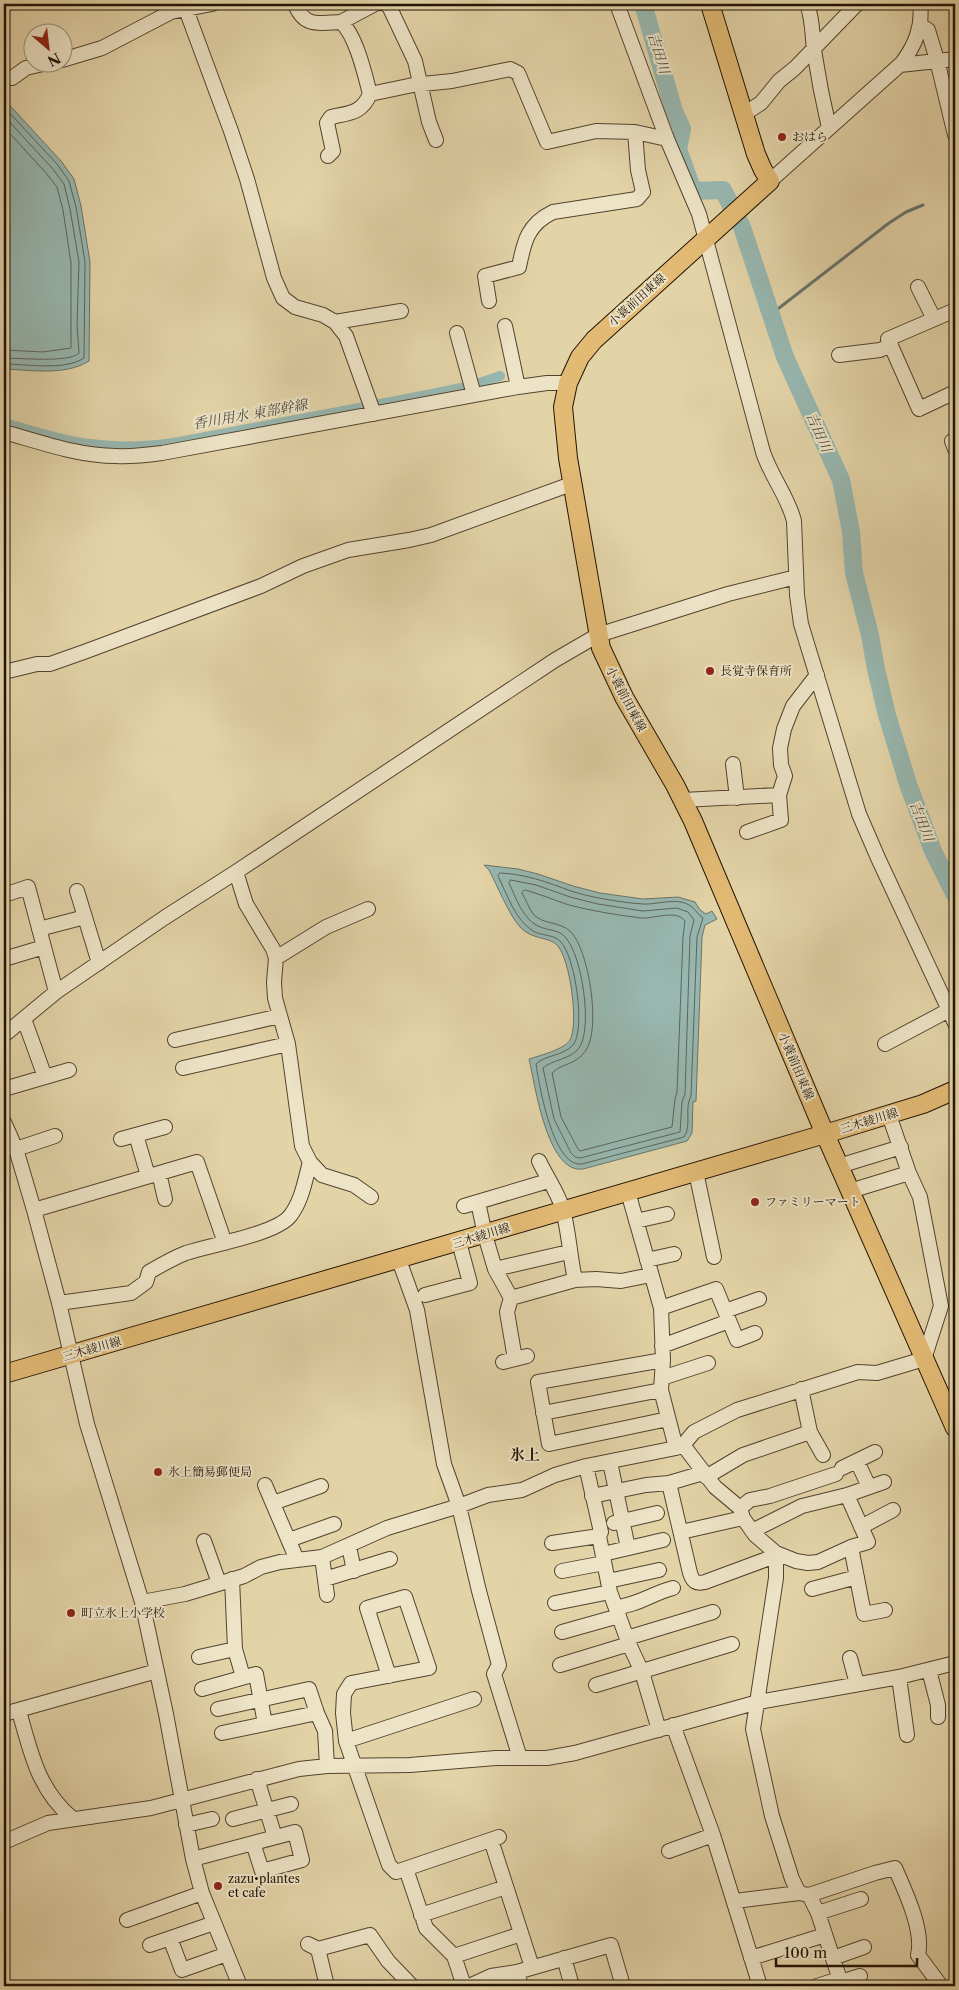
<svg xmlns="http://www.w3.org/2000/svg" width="959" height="1990" viewBox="0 0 959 1990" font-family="'Libre Caslon Text','Noto Serif JP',serif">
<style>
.water{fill:#97b7b0;stroke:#68756c}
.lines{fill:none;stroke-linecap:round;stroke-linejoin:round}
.shore{stroke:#5c655a;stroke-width:1}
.stream{stroke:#68756c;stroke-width:3}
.canal{stroke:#97b7b0;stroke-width:10}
.river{stroke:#97b7b0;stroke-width:18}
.minor-casing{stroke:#52432e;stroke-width:16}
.major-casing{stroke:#211305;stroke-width:20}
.minor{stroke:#ede3c6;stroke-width:14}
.major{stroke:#e2ba74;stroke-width:18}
.poi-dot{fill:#8f2418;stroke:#ede3c6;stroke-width:2}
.labels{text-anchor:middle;stroke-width:4;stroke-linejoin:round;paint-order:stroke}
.poi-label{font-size:12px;fill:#211305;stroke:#ede3c6;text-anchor:start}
.street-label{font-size:12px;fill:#211305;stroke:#ede3c6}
.water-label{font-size:14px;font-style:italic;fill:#4a4c41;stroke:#ede3c6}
.quarter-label{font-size:15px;font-weight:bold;fill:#211305;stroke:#ede3c6}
</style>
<rect width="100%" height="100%" fill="#e3d4a8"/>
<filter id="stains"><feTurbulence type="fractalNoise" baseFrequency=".004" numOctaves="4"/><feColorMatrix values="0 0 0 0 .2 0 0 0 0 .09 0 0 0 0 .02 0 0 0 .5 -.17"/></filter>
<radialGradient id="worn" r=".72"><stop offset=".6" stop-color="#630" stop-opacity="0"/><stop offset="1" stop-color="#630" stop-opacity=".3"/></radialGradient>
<!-- water -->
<path class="water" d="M4,99L61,161L74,179L81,206L90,262L89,361C65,376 31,370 4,369Z
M484,865L518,869L538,874L573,886L600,893L643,899L678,897L695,902L700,910L706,914L712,911L717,919L705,925L702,937L696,1101L693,1102L692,1133L687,1141L583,1169C547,1174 535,1084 529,1059C539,1056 565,1049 570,1040C579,1024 570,958 557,945C550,937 532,940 520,927C509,915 497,885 489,870Z"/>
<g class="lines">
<!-- shore -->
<path class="shore" d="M4,107L57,164L69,181L76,207L85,262L84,358C64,371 27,364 4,364
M4,116L52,168L64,184L70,209L79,262L77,325L79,353C70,363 19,358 4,358
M4,127L46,173L57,187L63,210L71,263V348L43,352L4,350
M500,873C525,874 547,882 571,891C588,897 624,903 643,904C657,905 679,896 692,907C696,910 698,915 703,918L697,937L691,1096C684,1108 692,1126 684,1137L582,1164C553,1168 539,1084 536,1064C545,1055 563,1056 573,1045C586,1029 575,957 561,942C554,934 541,936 533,931C515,920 507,894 498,876Z
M511,880L536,885L570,897L598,904L643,911L677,908L688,912L694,920L690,936L685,1094L682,1102L680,1132L580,1158L575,1157L571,1153L554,1119L543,1068C553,1059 570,1060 579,1048C593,1029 582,956 566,938C559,929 548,931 538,926C523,919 516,898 509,883Z
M525,890C540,894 554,900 569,905C592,911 617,915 641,918C654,919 676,909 685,921L683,937L677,1092L675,1099L672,1127L580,1151L578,1149L561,1117L552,1073C562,1063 577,1065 586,1050C601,1028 589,951 571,932C560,921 543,925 533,914C529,908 526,900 522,893Z"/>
<!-- stream -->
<path class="stream" d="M770,315L889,223L906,212L923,205"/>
<!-- canal -->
<path class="canal" d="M4,423C32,430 61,441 90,444C118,448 146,447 174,443L422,396L471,386L500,376"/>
<!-- river -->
<path class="river" d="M643,4L674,111L682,129L678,149L693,191L723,190L742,227L785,357L841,480L851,532L854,573L870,635L876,669L887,715L908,784L933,851L955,895"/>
<defs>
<path id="minor" d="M184,4L231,131L247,179L274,278L283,298L295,307L323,315L335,322L346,336L374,414
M295,4C304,28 319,23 341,22C356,35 365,75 370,94
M385,4H388L415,61L429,122L436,140
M617,4L667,139L699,214L763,452C771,477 788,496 794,521L797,595L801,624L859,814L878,858L955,1023
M807,4C813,20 812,33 814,50C818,76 823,102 829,128
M341,22L375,4
M920,25L928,30L937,60L955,135
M62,60L102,48L171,12L212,4
M900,65L955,59
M12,78L26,68L51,62
M744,114L761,103L779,81L795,68L857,4
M328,156L333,151L327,123L331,117C350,113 362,113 370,94L413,85L452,81L510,69L518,73L547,142L596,131L635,132L667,139
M770,181L902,63C915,45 923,27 920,4
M918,287L934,319
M489,301L485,276L519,267C524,241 528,224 553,212L637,199L643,192L638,170L635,132
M955,314L953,311L888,339L919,409L955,392
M335,322L401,311
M505,326L518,387
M457,333L474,395
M839,355L880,350L891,345
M4,432C40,442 78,456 116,456C132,457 147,455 162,453L518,387L547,383H568
M952,441L955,449
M4,672L37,664H50L84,652L261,586L303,566L348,550L409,540L431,535L574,483
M733,764L737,798
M683,800L779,795
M747,832L781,820L779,795L785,776L781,765L780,748L784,729L793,706L817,675
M236,872L246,904L273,949L276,958L274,982L275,998L288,1044L302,1146L310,1162L322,1175L354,1185L371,1197
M77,891L99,963
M4,895L28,887L56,992
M39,929L85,917
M276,958L326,927L368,909
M4,959L44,947
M24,1019L45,1077
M4,1035L56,992L164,918L236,872L555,660L598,635L728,594L796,577
M175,1040L280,1016
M885,1044L949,1010
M183,1068L288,1044
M4,1089L69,1070
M4,1122L16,1149L34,1210L59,1303L87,1424L142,1602L166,1714L193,1859L202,1893L240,1986
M136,1135L148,1176
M121,1139L165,1127
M16,1149L55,1136
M539,1161C547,1178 558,1192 563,1210C569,1233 570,1257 575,1280
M839,1166L901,1147
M696,1172L714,1257
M159,1173L165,1199
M850,1191L909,1173
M628,1192L661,1308L663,1360L661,1390L676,1448
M478,1202L485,1235L495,1269L511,1298L507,1312L515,1359
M464,1206L548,1181
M34,1210L197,1162L225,1243
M636,1221L667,1214
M399,1260L417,1310L444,1464L459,1506L479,1591L499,1665L494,1674L520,1758
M647,1260L674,1254
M495,1269L569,1252
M425,1295L470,1283L459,1242
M511,1298L575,1280L596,1279L621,1281L651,1275
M59,1303L131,1293L146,1282L149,1272C161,1265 173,1258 186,1253C210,1245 276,1234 290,1216C302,1201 305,1180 310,1162
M661,1308L716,1289L737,1340L755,1333
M725,1311L759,1299
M662,1346L729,1321
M663,1360L538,1382L549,1444L668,1419
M503,1362L527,1356
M662,1378L708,1363
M801,1389L810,1432L823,1455
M543,1413L661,1390
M683,1445L715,1487L740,1508L743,1518L755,1535L776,1553V1578L753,1729L772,1816L792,1879L799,1893L809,1895L875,1873L895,1868C905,1891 924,1930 918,1955L941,1986
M857,1461L869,1487
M610,1462L628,1548
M586,1466L601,1532L599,1536L610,1592L629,1644L642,1672L659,1730
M842,1468L875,1452
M706,1477L743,1455L810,1432
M669,1483L690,1573C693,1582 696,1584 705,1582L767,1559L776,1558
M265,1485L297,1560
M592,1496L646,1485L669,1483L703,1473
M273,1503L321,1486
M740,1508L750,1500L770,1496L836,1474
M614,1523L657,1513
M861,1527L893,1510
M752,1531L802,1506L847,1495L884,1482
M681,1532L743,1518
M289,1540L334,1524
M204,1541L219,1583
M552,1543L599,1536
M349,1546L354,1571
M851,1547L864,1614L885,1610
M776,1553L796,1561L808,1563L818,1562L851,1547L868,1542L847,1495
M603,1554L663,1540
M322,1557L327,1595
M562,1571L604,1563
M232,1579L235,1649L243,1677
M325,1579L390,1559
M608,1581L659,1570
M812,1589L857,1577
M142,1602L185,1594L244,1576L261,1567L280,1562L322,1557L387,1528L459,1506L488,1495L522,1490L555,1475L586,1466L676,1448L683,1445L694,1432L737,1410L858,1372L877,1373L924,1359L941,1306L920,1197L909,1173L889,1115
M555,1603L610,1592
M616,1607C636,1606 653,1593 673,1588
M562,1632L619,1616
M627,1638L713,1612
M199,1657L235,1649
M850,1658L857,1684
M560,1665L629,1644
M929,1670L938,1705V1717
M389,1676L367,1608L405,1597L429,1668L351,1683L344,1694L343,1713L346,1741L389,1865L396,1872L499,1837
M899,1677L907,1735
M596,1685L732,1644
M202,1689L256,1674L265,1724
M218,1709L309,1689L317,1713L325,1731L327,1766
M19,1711C31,1753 38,1790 73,1819
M4,1714L157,1671
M673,1725L713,1835L760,1986
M222,1733L317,1713
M346,1741L474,1699
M257,1779L275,1837
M233,1819L291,1804
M186,1825L212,1819
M491,1840L532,1967
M4,1842L48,1823L151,1808L299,1769L327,1766L410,1765L496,1758H547L575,1753L758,1702L899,1677L955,1663
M669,1851L713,1835
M193,1859C227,1850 261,1841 295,1832L302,1860L262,1871L253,1843
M406,1869L426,1928L454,1956L521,1934
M809,1895L818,1913L842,1986
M735,1901L799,1893
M818,1913L861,1899
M421,1915L506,1887
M127,1920L202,1893
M170,1938L182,1970L227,1954
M308,1944L318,1949L327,1986
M150,1945L214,1923
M318,1949L370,1935L388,1961L412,1986
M454,1956L464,1986
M564,1958L572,1986
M751,1958L825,1935
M833,1958L864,1947
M517,1972L521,1986
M841,1982L860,1976
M469,1986L491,1976L517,1972L611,1945L623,1986
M817,1986L839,1979"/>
<path id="major" d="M710,4L756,154L763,170L770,181L594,340L580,357L568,383L563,407L568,458L601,648L624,697L675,785L693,821L825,1134L955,1428
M4,1374L825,1134L923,1104L955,1090"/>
</defs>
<!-- minor casing -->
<use href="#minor" class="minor-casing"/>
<!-- major casing -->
<use href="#major" class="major-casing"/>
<!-- minor -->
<use href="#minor" class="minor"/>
<!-- major -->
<use href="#major" class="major"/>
</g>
<!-- markers -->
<g class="poi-dot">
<circle cx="782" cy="137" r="5"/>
<circle cx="710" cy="671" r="5"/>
<circle cx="755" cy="1202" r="5"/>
<circle cx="158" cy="1472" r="5"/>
<circle cx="71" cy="1613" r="5"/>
<circle cx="218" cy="1886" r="5"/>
</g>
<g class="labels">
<!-- poi labels -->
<g class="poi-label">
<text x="792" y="141">おはら</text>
<text x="720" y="675">長覚寺保育所</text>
<text x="765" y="1206">ファミリーマート</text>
<text x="168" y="1476">氷上簡易郵便局</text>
<text x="81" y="1617">町立氷上小学校</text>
<text x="228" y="1883">zazu•plantes<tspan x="228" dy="14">et cafe</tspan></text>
</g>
<!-- street labels -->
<g class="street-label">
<text transform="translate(637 300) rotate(-42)" y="4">小蓑前田東線</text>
<text transform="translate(626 699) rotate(62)" y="4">小蓑前田東線</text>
<text transform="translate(796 1066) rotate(67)" y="4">小蓑前田東線</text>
<text transform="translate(869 1121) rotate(-17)" y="4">三木綾川線</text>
<text transform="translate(481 1236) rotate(-17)" y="4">三木綾川線</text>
<text transform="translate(92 1349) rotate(-16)" y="4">三木綾川線</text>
</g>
<!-- water labels -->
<g class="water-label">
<text transform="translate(659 53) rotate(73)" y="5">吉田川</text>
<text transform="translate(250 414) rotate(-10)" y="5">香川用水 東部幹線</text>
<text transform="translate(819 432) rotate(66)" y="5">吉田川</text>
<text transform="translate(922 821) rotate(69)" y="5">吉田川</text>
</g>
<!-- quarter labels -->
<g class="quarter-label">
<text x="525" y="1460">氷上</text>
</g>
</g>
<!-- margin -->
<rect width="959" height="1990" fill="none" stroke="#e3d4a8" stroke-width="20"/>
<rect x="5" y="5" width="949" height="1980" fill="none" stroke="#211305" stroke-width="2.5"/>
<rect x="10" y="10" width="939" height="1970" fill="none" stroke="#211305"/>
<!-- north arrow -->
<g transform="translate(48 48) rotate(152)"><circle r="24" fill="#ede3c6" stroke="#9b9079"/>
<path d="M0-4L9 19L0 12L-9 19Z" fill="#8f2418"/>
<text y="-8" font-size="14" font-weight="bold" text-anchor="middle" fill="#211305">N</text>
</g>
<!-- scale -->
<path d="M776 1958v8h141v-8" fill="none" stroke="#211305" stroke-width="2.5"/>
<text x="784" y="1958" font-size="15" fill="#211305" stroke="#ede3c6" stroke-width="4" paint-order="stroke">100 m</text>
<rect width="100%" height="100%" filter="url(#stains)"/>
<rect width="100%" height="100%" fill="url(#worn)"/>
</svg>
